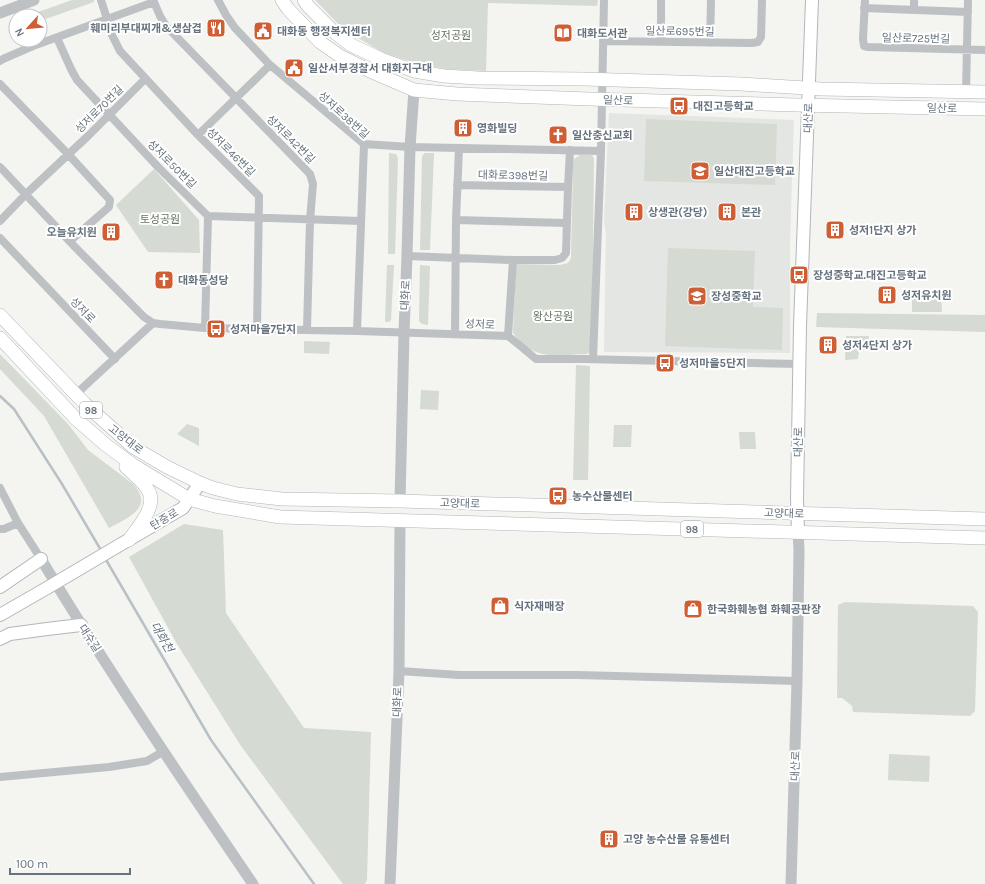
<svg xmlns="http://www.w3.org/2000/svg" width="985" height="884" viewBox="0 0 985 884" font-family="Karla,'Noto Sans KR',sans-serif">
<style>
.built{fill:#e4e6e4}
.green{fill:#d5dad2}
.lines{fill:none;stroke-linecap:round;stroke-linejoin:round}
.stream{stroke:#b8c1c6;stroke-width:2.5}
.secondary-casing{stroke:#b2b6ba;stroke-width:14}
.primary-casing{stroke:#b1b5b8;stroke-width:14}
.minor{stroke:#bdc1c4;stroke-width:8}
.tertiary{stroke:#bdc1c4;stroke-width:11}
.secondary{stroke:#fff;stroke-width:12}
.primary{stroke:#fff;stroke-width:13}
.secondary-bridge-casing{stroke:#b2b6ba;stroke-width:14;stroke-linecap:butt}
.secondary-bridge{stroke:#fff;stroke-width:12}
.labels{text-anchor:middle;stroke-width:4;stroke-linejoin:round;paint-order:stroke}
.shield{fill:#fff;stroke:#949da5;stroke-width:1}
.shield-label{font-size:10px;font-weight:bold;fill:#66737e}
.poi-label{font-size:11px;font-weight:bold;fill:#66737e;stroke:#fff;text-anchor:start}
.street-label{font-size:11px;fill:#66737e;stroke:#fff}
.park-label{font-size:11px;fill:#677664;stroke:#fff}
.water-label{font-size:12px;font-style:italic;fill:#62747b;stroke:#fff}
</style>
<rect width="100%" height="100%" fill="#f4f4f1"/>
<!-- built -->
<path class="built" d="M609,113L794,120L790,241V353L604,352L606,233L604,221Z"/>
<!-- green -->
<path class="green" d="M72,0H94V2L40,21V16L30,15Z
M315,0H598L597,6L488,3L486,71L446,69L415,63L382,52L343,29Z
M646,119L777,124L775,185L644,181Z
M389,153L396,154L398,158L395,254H388Z
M425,153H434L430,250H420L422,156Z
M580,155H592L594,159L592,349L587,354C563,354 544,361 523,344C519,340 515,337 513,332L516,264L560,265L568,263L571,258L573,162L574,159Z
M154,169L199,220L200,253L148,252L116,205Z
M668,248L755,251L753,307L783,308L782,350L665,346Z
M387,265H394L391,320L389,322H385Z
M420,265L430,266L428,325L422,324L419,321Z
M912,291L941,292L942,312H912Z
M817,313L985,315V332L816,327Z
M846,336H869L867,350H859L858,359L845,360Z
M304,341L330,342L329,354L304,353Z
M0,354L68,424L88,450L133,484C155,507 128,518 109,528L44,416L0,369Z
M576,365L590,366L588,480H573Z
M421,390L439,391L438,410L420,409Z
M187,424L199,428V446L177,434Z
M614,425H632L631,447H613Z
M739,432H755L756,449H740Z
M184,524L223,530L226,613L304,728L371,732L367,880L365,884H343L241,746L177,644L129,557Z
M845,602L973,606L978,612L975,711L970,716L853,712L852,706L842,698H837L838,605Z
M889,754L930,756L929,782L888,780Z"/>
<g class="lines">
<!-- stream -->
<path class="stream" d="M0,396L14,409L62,484L102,552
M105,558L211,740L314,884"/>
<defs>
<path id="secondary" d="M798,532L797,498L800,326L812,0
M118,546L183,508L200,483
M0,587L41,559
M0,615L47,588
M0,639L10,634L47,629L81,625"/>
<path id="primary" d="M282,0L288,9L320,42L340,56L370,71L414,90L457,94L589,99L797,105L985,109
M304,0L308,6L333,31L351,45L381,59L414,71L444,76L478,78L584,79L741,84L821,89L985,92
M0,315L85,404L133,447L167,467L200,483L213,488L237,494L282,499L400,501L985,519
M0,338L76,419L106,445L133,465L189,499L215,506L280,517L985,538
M126,467C133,474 143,481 148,490C158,506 138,527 129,540"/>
</defs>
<!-- secondary casing -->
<use href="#secondary" class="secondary-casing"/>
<!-- primary casing -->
<use href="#primary" class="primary-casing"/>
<!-- minor -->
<path class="minor" d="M101,0L112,35L120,51L198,135L259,196L257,329
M218,0L226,15L235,28L269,64L364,144L357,331
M865,0L863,39L864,46L868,47L985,50
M864,8L968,12
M914,10V0
M57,38L71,69L77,80L159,168L208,216L205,328
M603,41L752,43L758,42L761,37L762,0
M661,42V0
M710,43L711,0
M0,61L3,59L33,46L154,2L160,16L166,26L310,174L313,184L310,220L307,329
M0,84L68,154L110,200L109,207L70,241
M966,92L968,0
M198,135L270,65
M364,144L410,147L601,151
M0,167L75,247L144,317L153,323L160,324L205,328L357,331L508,336L518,344L536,359H583L799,364
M457,185L568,187
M208,216L361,221
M456,220L567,223
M0,221L26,194L89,135L145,79
M0,238L115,359
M407,256L513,260H555L562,258L566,253L568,187L570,150
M455,334L456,220L459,148
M508,336L513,260
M593,359L601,151L604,0
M76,394L153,323
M0,488L18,523L41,559
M0,529H4L18,523
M399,671L459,675H578L797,681
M0,777L109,767L147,761L164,751"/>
<!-- tertiary -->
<path class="tertiary" d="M0,13L34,0
M400,501L404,333L407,256L410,147L414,90
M41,559C108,670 180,777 253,884
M390,884L399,671L400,520
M791,884L797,681L799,550L798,532"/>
<!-- secondary -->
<use href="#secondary" class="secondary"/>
<!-- primary -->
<use href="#primary" class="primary"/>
<defs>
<path id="secondary-bridge" d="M47,588L118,546"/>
</defs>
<!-- secondary-bridge casing -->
<use href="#secondary-bridge" class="secondary-bridge-casing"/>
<!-- secondary-bridge -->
<use href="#secondary-bridge" class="secondary-bridge"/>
</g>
<!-- icons -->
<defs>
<symbol id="restaurant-square" viewBox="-11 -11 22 22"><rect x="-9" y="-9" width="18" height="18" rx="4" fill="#cf5e35" stroke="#fff"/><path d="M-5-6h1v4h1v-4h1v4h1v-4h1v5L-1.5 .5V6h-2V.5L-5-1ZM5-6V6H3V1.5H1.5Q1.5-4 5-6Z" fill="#fff"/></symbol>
<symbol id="civic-square" viewBox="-11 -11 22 22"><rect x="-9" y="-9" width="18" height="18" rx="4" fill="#cf5e35" stroke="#fff"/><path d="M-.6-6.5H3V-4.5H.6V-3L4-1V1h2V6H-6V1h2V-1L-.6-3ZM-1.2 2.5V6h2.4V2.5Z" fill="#fff"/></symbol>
<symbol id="library-square" viewBox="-11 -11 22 22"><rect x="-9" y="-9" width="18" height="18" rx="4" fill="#cf5e35" stroke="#fff"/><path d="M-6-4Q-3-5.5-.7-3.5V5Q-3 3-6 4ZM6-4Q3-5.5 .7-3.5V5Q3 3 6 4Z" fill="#fff"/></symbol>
<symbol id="bus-square" viewBox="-11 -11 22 22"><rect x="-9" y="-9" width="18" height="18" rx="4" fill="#cf5e35" stroke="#fff"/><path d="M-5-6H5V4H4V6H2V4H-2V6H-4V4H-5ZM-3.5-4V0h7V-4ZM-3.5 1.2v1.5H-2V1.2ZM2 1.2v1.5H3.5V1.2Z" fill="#fff"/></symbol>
<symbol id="building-square" viewBox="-11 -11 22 22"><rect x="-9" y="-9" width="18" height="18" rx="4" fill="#cf5e35" stroke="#fff"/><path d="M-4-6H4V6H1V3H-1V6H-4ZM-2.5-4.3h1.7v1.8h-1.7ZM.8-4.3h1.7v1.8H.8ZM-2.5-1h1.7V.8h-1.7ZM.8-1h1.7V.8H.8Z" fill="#fff"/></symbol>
<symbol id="church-square" viewBox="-11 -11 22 22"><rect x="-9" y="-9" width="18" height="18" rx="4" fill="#cf5e35" stroke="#fff"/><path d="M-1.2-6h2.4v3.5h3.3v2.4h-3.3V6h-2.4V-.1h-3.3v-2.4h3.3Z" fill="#fff"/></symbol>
<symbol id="school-square" viewBox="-11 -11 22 22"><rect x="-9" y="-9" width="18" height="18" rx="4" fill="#cf5e35" stroke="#fff"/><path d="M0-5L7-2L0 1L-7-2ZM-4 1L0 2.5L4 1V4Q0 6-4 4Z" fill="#fff"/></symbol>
<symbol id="shop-square" viewBox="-11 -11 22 22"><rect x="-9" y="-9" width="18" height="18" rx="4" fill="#cf5e35" stroke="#fff"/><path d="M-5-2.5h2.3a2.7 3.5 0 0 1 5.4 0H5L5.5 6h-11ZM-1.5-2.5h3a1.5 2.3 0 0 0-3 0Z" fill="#fff"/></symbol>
</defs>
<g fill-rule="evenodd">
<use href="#restaurant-square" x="205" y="17" width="22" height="22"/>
<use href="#civic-square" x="252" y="20" width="22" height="22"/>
<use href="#library-square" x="552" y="22" width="22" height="22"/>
<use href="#civic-square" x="283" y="57" width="22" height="22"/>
<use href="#bus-square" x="668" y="95" width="22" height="22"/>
<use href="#building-square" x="452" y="117" width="22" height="22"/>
<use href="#church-square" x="547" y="124" width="22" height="22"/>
<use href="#school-square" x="689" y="160" width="22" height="22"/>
<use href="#building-square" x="623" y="201" width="22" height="22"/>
<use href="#building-square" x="716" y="201" width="22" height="22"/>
<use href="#building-square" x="824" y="219" width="22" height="22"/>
<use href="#building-square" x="100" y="221" width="22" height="22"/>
<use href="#bus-square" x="788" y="264" width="22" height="22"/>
<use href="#church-square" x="153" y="269" width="22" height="22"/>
<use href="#building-square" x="876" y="284" width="22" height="22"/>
<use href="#school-square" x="686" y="285" width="22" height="22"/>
<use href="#bus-square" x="205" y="318" width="22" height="22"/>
<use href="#building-square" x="817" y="334" width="22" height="22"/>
<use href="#bus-square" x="654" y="352" width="22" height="22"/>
<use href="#bus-square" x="547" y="485" width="22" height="22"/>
<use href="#shop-square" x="489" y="595" width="22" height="22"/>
<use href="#shop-square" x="682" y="598" width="22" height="22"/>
<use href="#building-square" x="598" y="828" width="22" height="22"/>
</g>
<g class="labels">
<!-- shield labels -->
<g class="shield">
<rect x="80" y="402" width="22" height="16" rx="3"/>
<rect x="681" y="521" width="22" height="16" rx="3"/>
</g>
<g class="shield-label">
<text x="91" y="414">98</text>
<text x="692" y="533">98</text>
</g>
<!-- poi labels -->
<g class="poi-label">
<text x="202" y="32" text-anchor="end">훼미리부대찌개&amp;생삼겹</text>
<text x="277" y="35">대화동 행정복지센터</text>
<text x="577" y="37">대화도서관</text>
<text x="308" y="72">일산서부경찰서 대화지구대</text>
<text x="693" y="110">대진고등학교</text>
<text x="477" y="132">영화빌딩</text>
<text x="572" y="139">일산충신교회</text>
<text x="714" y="175">일산대진고등학교</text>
<text x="648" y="216">상생관(강당)</text>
<text x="741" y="216">본관</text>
<text x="849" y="234">성저1단지 상가</text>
<text x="97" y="236" text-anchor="end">오늘유치원</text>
<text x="813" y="279">장성중학교.대진고등학교</text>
<text x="178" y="284">대화동성당</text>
<text x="901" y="299">성저유치원</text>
<text x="711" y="300">장성중학교</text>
<text x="230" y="333">성저마을7단지</text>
<text x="842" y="349">성저4단지 상가</text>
<text x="679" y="367">성저마을5단지</text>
<text x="572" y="500">농수산물센터</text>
<text x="514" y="610">식자재매장</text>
<text x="707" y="613">한국화훼농협 화훼공판장</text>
<text x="623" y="843">고양 농수산물 유통센터</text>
</g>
<!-- street labels -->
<g class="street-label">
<text transform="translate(680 31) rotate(1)" y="4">일산로695번길</text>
<text transform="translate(916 38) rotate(1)" y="4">일산로725번길</text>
<text transform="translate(618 100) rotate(2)" y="4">일산로</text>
<text transform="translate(942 108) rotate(1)" y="4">일산로</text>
<text transform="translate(99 109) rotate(-45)" y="4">성저로70번길</text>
<text transform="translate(344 115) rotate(42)" y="4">성저로38번길</text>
<text transform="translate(808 118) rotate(-88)" y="4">대산로</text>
<text transform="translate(291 139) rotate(45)" y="4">성저로42번길</text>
<text transform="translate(231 152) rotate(45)" y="4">성저로46번길</text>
<text transform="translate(172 164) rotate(45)" y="4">성저로50번길</text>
<text transform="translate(513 175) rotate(1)" y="4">대화로398번길</text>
<text transform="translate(405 295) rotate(-87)" y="4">대화로</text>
<text transform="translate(83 310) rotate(46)" y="4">성저로</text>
<text transform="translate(480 324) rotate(3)" y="4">성저로</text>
<text transform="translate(126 439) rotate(38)" y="4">고양대로</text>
<text transform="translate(798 442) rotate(-89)" y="4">대산로</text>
<text transform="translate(460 503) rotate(2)" y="4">고양대로</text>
<text transform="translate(784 513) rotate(2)" y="4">고양대로</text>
<text transform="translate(164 519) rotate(-31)" y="4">탄중로</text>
<text transform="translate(90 638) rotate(57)" y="4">대수길</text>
<text transform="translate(397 702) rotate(-88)" y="4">대화로</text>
<text transform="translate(795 766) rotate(-88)" y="4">대산로</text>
</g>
<!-- park labels -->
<g class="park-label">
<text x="451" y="39">성저공원</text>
<text x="160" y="223">토성공원</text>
<text x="553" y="320">왕산공원</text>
</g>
<!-- water labels -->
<g class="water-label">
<text transform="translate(162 637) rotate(60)" y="4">대화천</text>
</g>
</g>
<!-- north arrow -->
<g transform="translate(28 28) rotate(243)"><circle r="19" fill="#ffffff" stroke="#c2c7cb"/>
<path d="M0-3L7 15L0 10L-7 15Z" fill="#cf5e35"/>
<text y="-6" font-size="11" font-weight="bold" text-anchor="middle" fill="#66737e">N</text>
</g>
<!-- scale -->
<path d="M10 868v6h120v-6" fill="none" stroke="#66737e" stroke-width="2"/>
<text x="16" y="868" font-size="12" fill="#66737e" stroke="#ffffff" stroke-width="3" paint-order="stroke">100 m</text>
</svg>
